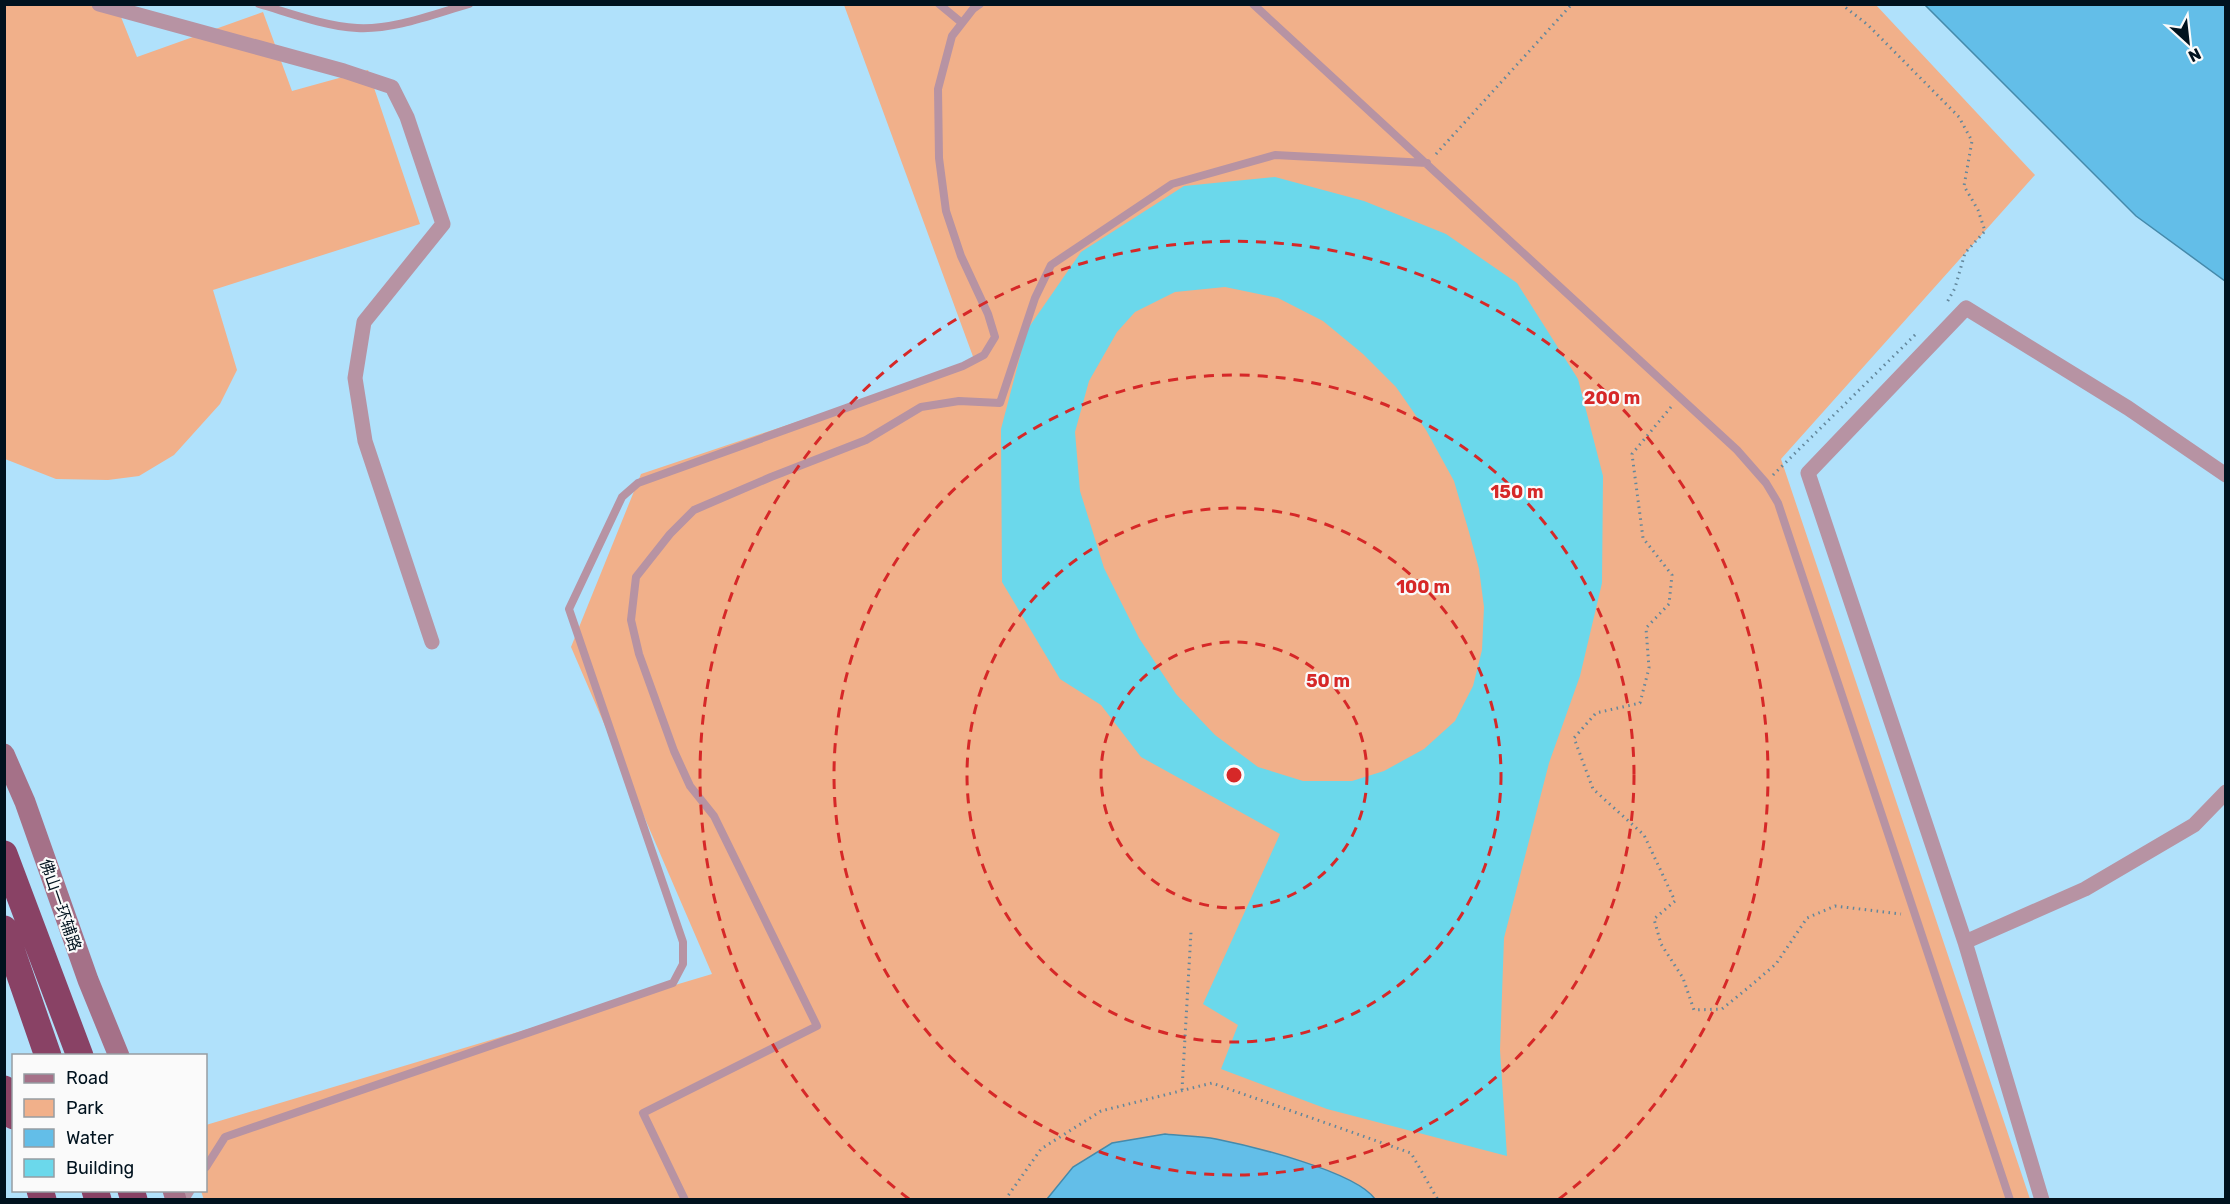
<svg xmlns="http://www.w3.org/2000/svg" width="2230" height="1204" viewBox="0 0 2230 1204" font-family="Rubik,'Noto Sans SC',sans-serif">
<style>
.green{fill:#f1b08a}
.water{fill:#63bee8;stroke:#458aab;stroke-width:1.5}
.building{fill:#6bd8eb;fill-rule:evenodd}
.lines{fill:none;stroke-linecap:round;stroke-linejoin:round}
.path{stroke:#63879b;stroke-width:3;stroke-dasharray:1.5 4.5;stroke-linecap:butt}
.service{stroke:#b793a3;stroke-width:8}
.minor{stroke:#b793a3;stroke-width:15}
.secondary{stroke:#a57188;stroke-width:21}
.motorway{stroke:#894265;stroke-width:27}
.ring{fill:none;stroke:#d62828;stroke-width:3;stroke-dasharray:10 8}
.labels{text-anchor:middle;stroke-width:4.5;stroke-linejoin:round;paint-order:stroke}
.street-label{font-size:16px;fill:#00121e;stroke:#fafafa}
.centre{fill:#d62828;stroke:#fafafa;stroke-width:3}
.ring-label{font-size:18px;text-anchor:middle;font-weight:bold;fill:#d62828;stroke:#fafafa;stroke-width:4.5;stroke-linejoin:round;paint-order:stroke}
</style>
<rect width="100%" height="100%" fill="#b0e1fb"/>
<!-- green -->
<path class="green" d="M4,5H89L119,12L137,57L263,12L292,91L368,70L420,224L213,290L237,370L220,404L174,455L139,476L108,480L56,479L5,459Z
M844,5H1876L2035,175L1781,459L2030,1199L204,1200L201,1191L206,1190V1125L712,974L571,647L641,474L975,362Z"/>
<!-- water -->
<path class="water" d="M1925,5H2225V281L2136,216Z
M1165,1134C1181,1136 1199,1136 1216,1139C1251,1146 1355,1171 1375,1199H1047L1073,1167L1112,1143Z"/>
<!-- building -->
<path class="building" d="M1275,177L1364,201L1446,234L1517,283L1578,379L1603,476L1602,583L1580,676L1549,763L1504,938L1500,1050L1507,1156L1327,1109L1221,1069L1238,1025L1203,1004L1280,834L1141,757L1101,705L1060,679L1002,582L1001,429L1027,330L1081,252L1184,186ZM1225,287L1278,298L1323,321L1363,354L1396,387L1426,430L1454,481L1469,532L1479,569L1484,607L1482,650L1473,686L1455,721L1424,749L1384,771L1352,781H1303L1258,767L1215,735L1176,694L1139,638L1104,568L1080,491L1075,432L1089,381L1117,332L1135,312L1175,292Z"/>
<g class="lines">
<!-- path -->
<path class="path" d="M1841,4L1868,25L1959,117L1972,141L1964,186L1978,210L1985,231L1965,253L1955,288L1946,304
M1436,154L1572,4
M1671,407L1632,454L1643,538L1672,575L1669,604L1646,628L1649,668L1640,703L1596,713L1574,738L1593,789L1644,835L1675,901L1654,919L1661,944L1683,978L1694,1010L1722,1009L1749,987L1776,964L1807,918L1835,906L1901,914
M1773,475L1918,332
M1182,1090L1191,932
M1005,1200L1041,1149L1101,1111L1212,1083L1411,1153L1438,1200"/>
<!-- service -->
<path class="service" d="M259,4C290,13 324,26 357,28C394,30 434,14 469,4
M939,4L962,23
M1253,4L1737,450L1766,483L1778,503L2010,1200
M206,1167L225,1137L673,983L683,964V942L569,609L622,497L638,483L963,366L984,355L995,337L988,314L961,256L946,211L939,158L938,89L952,36L973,9L980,4
M185,1200L191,1190
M685,1200L643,1113L817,1026L714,816L690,786L674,751L639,654L631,620L636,577L670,534L694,510L771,477L866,440L921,407L959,401L1000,403L1035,298L1051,265L1172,184L1275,155L1427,163"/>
<!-- minor -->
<path class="minor" d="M99,4L344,71L392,87L407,117L443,224L364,322L355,378L365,441L432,642
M1965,942L2085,889L2194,825L2226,792
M2042,1200L1965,942L1808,473L1966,308L2128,408L2226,475"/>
<!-- secondary -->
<path class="secondary" d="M4,754L25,802L88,980L119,1056
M173,1190L176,1200"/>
<!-- motorway -->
<path class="motorway" d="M4,854L80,1056
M4,929L48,1056
M4,1089L14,1116
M40,1190L43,1200
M95,1190L98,1200
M131,1190L134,1200"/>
</g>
<!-- distance rings -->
<g class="ring">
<circle cx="1234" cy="775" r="133"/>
<circle cx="1234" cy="775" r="267"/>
<circle cx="1234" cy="775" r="400"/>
<path d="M909 1199A534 534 0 1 1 1559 1199"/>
</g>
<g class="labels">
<!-- street labels -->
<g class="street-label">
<text transform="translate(61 905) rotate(71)" y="6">佛山一环辅路</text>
</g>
</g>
<circle cx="1234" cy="775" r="9" class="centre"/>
<g class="ring-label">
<text x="1612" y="404">200 m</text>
<text x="1517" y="498">150 m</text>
<text x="1423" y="593">100 m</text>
<text x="1328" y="687">50 m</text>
</g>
<!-- border -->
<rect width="2230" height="1204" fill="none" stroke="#00121e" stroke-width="12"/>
<!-- legend -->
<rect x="12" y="1054" width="195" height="138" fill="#fafafa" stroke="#969da2" stroke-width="1.5"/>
<rect x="24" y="1074" width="30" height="9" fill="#a57188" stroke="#969da2" stroke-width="1.5"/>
<text x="66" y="1084" font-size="18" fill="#00121e">Road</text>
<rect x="24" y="1099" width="30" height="18" fill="#f1b08a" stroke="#969da2" stroke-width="1.5"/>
<text x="66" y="1114" font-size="18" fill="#00121e">Park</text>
<rect x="24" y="1129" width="30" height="18" fill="#63bee8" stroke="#969da2" stroke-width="1.5"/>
<text x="66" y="1144" font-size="18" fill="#00121e">Water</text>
<rect x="24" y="1159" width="30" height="18" fill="#6bd8eb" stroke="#969da2" stroke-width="1.5"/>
<text x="66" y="1174" font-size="18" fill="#00121e">Building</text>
<!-- north arrow -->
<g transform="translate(2188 42) rotate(153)" stroke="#fafafa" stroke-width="4.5" paint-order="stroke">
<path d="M0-4.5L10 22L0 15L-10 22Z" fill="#00121e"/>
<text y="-9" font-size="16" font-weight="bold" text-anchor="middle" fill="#00121e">N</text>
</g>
</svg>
